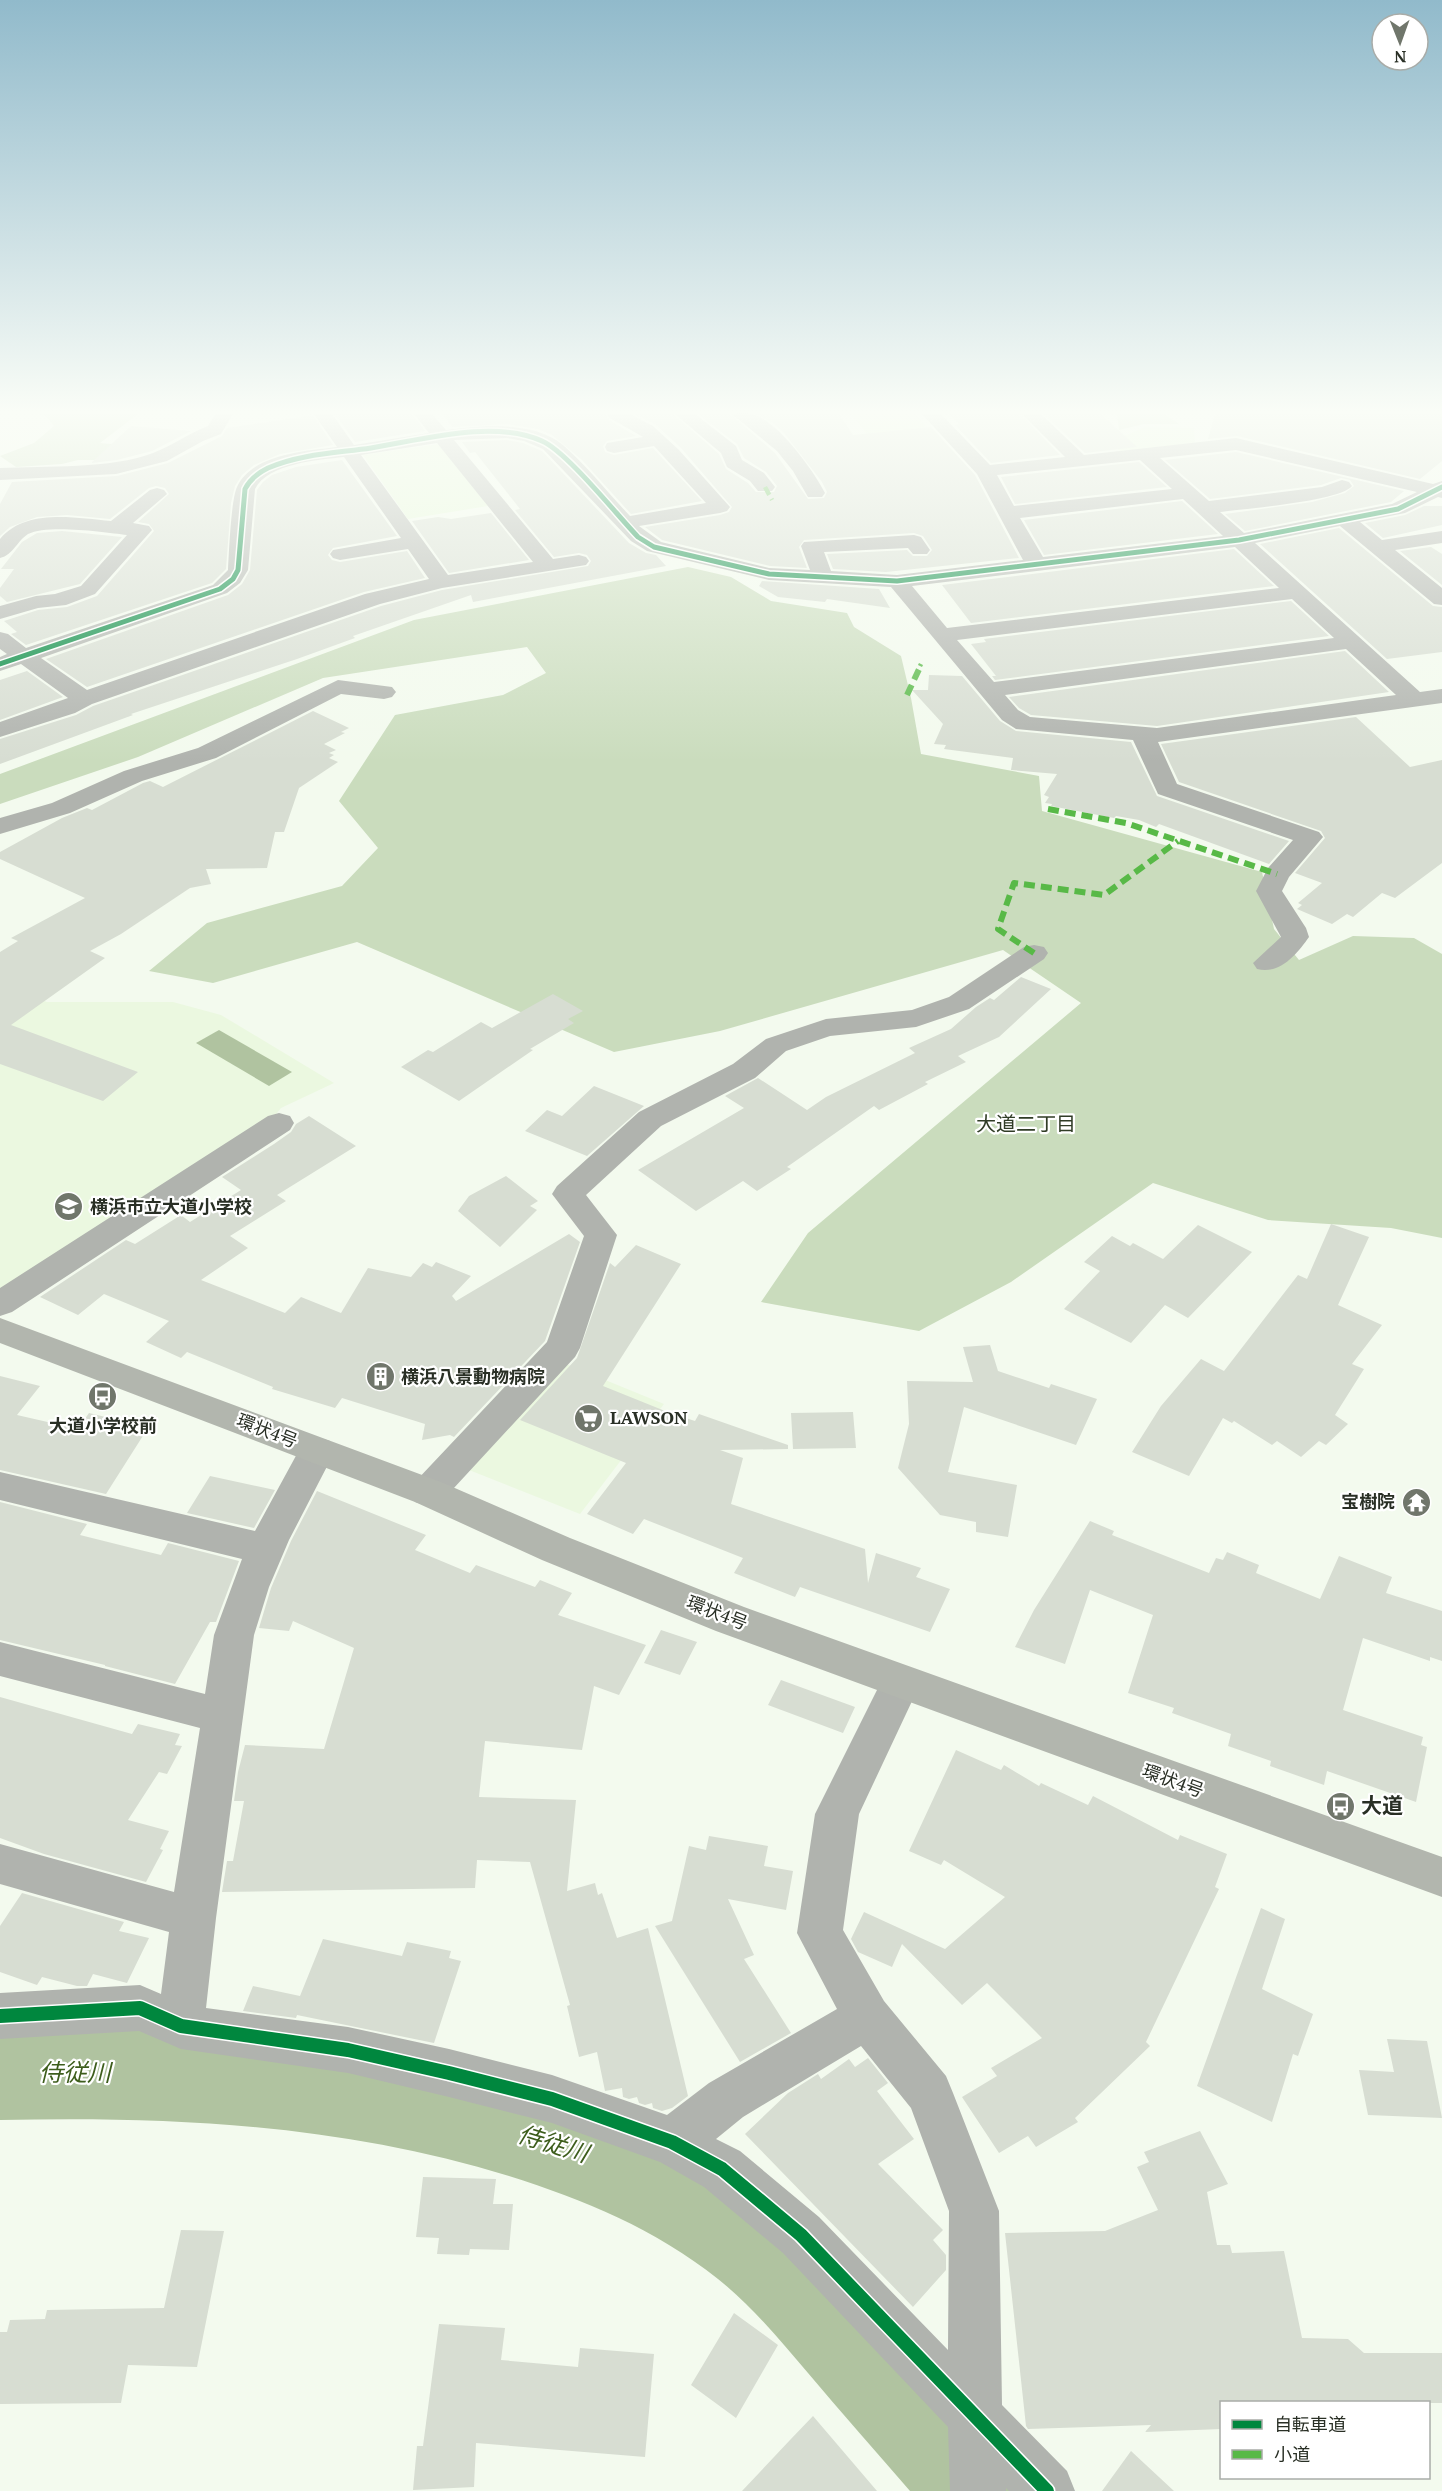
<svg xmlns="http://www.w3.org/2000/svg" width="1442" height="2491" viewBox="0 0 1442 2491" font-family="'PT Serif','Noto Sans JP',serif">
<style>
.built{fill:#ebf8e0}
.green{fill:#e6f8d8}
.forest{fill:#cadcbd}
.water{fill:#b0c3a0}
.lines{fill:none;stroke-linecap:round;stroke-linejoin:round}
.river{fill:#b0c3a0;fill-rule:evenodd}
.building{fill:#d7ddd2}
.minor{fill:#b0b3ae;fill-rule:evenodd}
.major{fill:#b2b6ae;fill-rule:evenodd}
.quiet-far1{stroke:#58b947;stroke-width:4.5;stroke-dasharray:9 4.5;stroke-linecap:butt}
.quiet{stroke:#58b947;stroke-width:6;stroke-dasharray:11 6;stroke-linecap:butt}
.cycleway-far1-casing{stroke:#fff;stroke-width:8}
.cycleway-casing{stroke:#fff;stroke-width:17}
.cycleway-far1{stroke:#00873e;stroke-width:5}
.cycleway{stroke:#00873e;stroke-width:14}
.labels{text-anchor:middle;stroke-width:4.5;stroke-linejoin:round;paint-order:stroke}
.poi-label{font-size:18px;font-weight:bold;fill:#292f25;stroke:#fff;text-anchor:start}
.street-label{font-size:18px;fill:#292f25;stroke:#fff}
.neighbourhood-label{font-size:20px;fill:#303c26;stroke:#fff}
.near-poi-label{font-size:21px;font-weight:bold;fill:#292f25;stroke:#fff;text-anchor:start}
.near-water-label{font-size:24px;font-style:italic;fill:#3d5d1c;stroke:#fff}
</style>
<rect width="100%" height="100%" fill="#f3faee"/>
<!-- built -->
<path class="built" d="M0,983L47,1002H173L221,1015L334,1083L281,1108L272,1119L0,1294Z
M566,1364L664,1404L580,1514L464,1468Z"/>
<!-- green -->
<path class="green" d="M852,414H915L926,427L868,436Z
M1145,427L1194,428L1195,444L1122,453L1106,439L1122,437Z
M439,444L488,506L408,519L363,455Z"/>
<!-- forest -->
<path class="forest" d="M41,414H138L100,443L133,446L102,460H78L62,464L16,467L0,456L34,443L54,426L46,416Z
M1117,414H1164L1179,424H1144L1119,430Z
M688,567L731,577L771,601L847,613L854,627L901,656L911,698L921,754L1039,776L1042,811L1262,872L1274,929L1299,960L1353,936L1414,938L1442,954V1238L1391,1228L1268,1220L1153,1183L1011,1282L919,1331L761,1302L808,1233L1081,1003L1003,950L720,1031L614,1052L357,942L213,983L149,971L207,923L342,886L378,848L339,801L395,715L503,695L546,673L527,647L323,678L138,757L0,804V774L414,620Z"/>
<!-- water -->
<path class="water" d="M219,1030L292,1072L269,1086L196,1043Z"/>
<g class="lines">
<!-- river -->
<path class="river" d="M104,2026C290,2029 460,2052 633,2124C688,2147 742,2172 790,2210C830,2241 864,2282 898,2320C938,2364 979,2408 1019,2453L1035,2491H910C876,2452 841,2412 808,2373C780,2340 752,2306 718,2279C655,2229 585,2200 509,2176C343,2125 173,2116 0,2120V2028Z"/>
</g>
<!-- building -->
<path class="building" d="M335,414H412L425,431L355,442Z
M443,414H605L609,420L636,436L607,441L603,446L605,452L614,455L653,448L702,501L631,514L582,460L552,435L538,429L507,424L452,427Z
M634,414H673L719,454L726,469L748,483L756,492H774L777,486L766,472L744,458L737,444L698,414H730L775,453L808,499L824,498L827,492L822,482L784,433L773,423L756,414H839L853,435L931,427L975,475L1019,558L886,572L833,569L827,554L907,550L913,556H927L932,550L923,536L914,533L804,540L799,547L807,568L770,566L662,540L645,527L720,515L729,512L732,507L681,448L655,424Z
M948,414H1020L1060,455L991,463L955,425L959,424Z
M1044,414H1101L1137,447L1085,453Z
M1215,414H1442V461L1420,479L1237,436L1208,439Z
M308,416L314,417L333,445L280,454L254,465L242,475L235,486L231,503L226,569L212,583L26,645L11,634L17,632L4,621L38,610L67,607L97,596L154,531L149,524L138,522L169,494L165,488L156,486L149,488L110,519L67,515L37,517L10,527L0,536V504L12,482L117,476L168,463L222,436L227,428Z
M131,426L191,431L152,451L117,460L91,463Z
M507,440L523,443L542,451L629,543L646,553L656,555L666,566L473,602L471,595L353,636L355,638L297,659L131,714L133,715L0,764V739L76,715L93,706L381,606L442,590L588,566L591,561L587,555L579,553L554,557L515,510L520,509L475,452L470,453L462,442Z
M1236,452L1404,491L1391,502L1245,531L1225,514L1312,502L1345,493L1354,486L1350,480L1341,478L1321,485L1210,499L1165,460Z
M342,460L397,536L333,548L328,555L332,560L340,562L407,551L425,578L364,592L87,687L46,659L228,595L242,584L250,570L257,490L263,482L272,475L296,467Z
M1139,462L1167,487L1015,504L1001,477Z
M1182,501L1218,534L1044,555L1024,520Z
M1424,506H1442V525L1383,538L1365,523L1405,515Z
M491,513L529,560L449,573L412,521L438,517L451,519Z
M1339,528L1433,606L1442,607V652L1387,659L1260,544Z
M62,531L122,537L80,584L7,602L0,596V588L14,569H1L22,542L37,533Z
M1431,547L1442,554V585L1400,551Z
M1234,549L1274,586L971,623L942,585Z
M762,581L879,589L890,608L827,599L825,602L778,597L759,586Z
M1291,601L1329,636L995,680L992,676H996L971,644L986,642L984,639Z
M1345,651L1389,692L1157,726L1031,715L1019,708L1009,697Z
M27,671L63,697L0,720V680Z
M929,675L962,676L1000,721L1016,731L1131,742L1157,796L1289,841L1269,864L1159,824L1156,827L1139,820L1116,816L1114,818L1051,806L1052,804L1045,803L1049,797L1044,795L1057,774L1011,770L1013,758L944,749L946,745L934,744L943,724L912,690H928Z
M313,711L349,728L341,732L345,733L324,744L336,750L329,753L334,755L329,758L338,762L299,788L284,832H275L267,868L206,869L211,884L190,888L121,934L90,951L105,958L11,1025L138,1072L103,1101L0,1064V952L18,941L11,938L85,898L0,859V852L62,818L87,808L92,810L143,783L150,781L163,787Z
M1356,717L1410,767L1442,760V863L1395,898L1382,893L1353,917L1347,914L1332,924L1297,909L1302,905L1298,903L1322,883L1295,873L1325,838L1321,831L1179,782L1161,744Z
M1021,977L1051,989L999,1037L958,1056L966,1062L925,1082L928,1084L879,1110L874,1106L787,1167L791,1169L757,1191L743,1181L696,1211L638,1170L744,1108L725,1096L758,1078L807,1110L826,1097L915,1053L909,1048L951,1029L976,1007L990,998L994,1000Z
M553,994L583,1011L568,1019L574,1023L530,1049L533,1050L459,1101L401,1067L428,1050L433,1052L481,1022L492,1028Z
M594,1086L644,1106L587,1156L525,1131L547,1110L562,1116Z
M309,1116L356,1146L277,1195L286,1201L230,1236L248,1248L201,1280L285,1313L301,1297L341,1313L368,1268L411,1277L423,1263L432,1267L436,1262L471,1276L452,1296L456,1301L569,1234L580,1242L545,1341L454,1437L450,1435L422,1440L425,1424L342,1398L335,1408L272,1389L273,1387L187,1352L181,1358L146,1342L169,1321L104,1294L78,1315L40,1297L126,1240L135,1244L181,1215L190,1222L241,1190L222,1177L274,1144L291,1132L296,1124Z
M506,1176L538,1201L530,1206L537,1210L500,1247L458,1211L469,1196Z
M1331,1224L1369,1237L1338,1305L1382,1325L1352,1364L1364,1369L1335,1415L1348,1424L1326,1445L1319,1441L1301,1457L1277,1441L1272,1445L1234,1421L1232,1423L1223,1418L1189,1476L1132,1452L1161,1406L1201,1359L1224,1371L1298,1275L1307,1279Z
M1198,1225L1252,1252L1188,1318L1165,1305L1131,1343L1064,1309L1100,1271L1084,1262L1112,1236L1130,1246L1133,1243L1163,1259Z
M636,1245L681,1264L603,1386L670,1413L695,1421L699,1414L788,1445V1449L720,1450L743,1458L731,1504L865,1549L868,1583L876,1553L921,1568L916,1577L950,1589L930,1632L800,1587L795,1597L734,1573L743,1558L644,1519L633,1534L587,1514L626,1463L520,1420L577,1358L610,1263L615,1267Z
M990,1345L998,1371L1049,1388L1051,1384L1097,1399L1076,1445L964,1407L948,1472L1017,1485L1008,1537L976,1532V1522L940,1515L898,1468L909,1424L907,1381L973,1382L963,1347Z
M0,1376L40,1386L17,1415L78,1429L89,1413L122,1421L119,1425L146,1431L106,1494L0,1470Z
M853,1412L856,1448L793,1449L791,1413Z
M210,1476L275,1490L254,1528L187,1513Z
M317,1491L426,1535L415,1550L470,1573L476,1565L535,1587L540,1580L572,1593L558,1615L646,1645L619,1695L594,1686L582,1750L485,1741L479,1797L576,1800L567,1891L595,1883L598,1895L602,1893L617,1938L648,1928L688,2096L672,2108L662,2111L653,2108L652,2103L645,2105L639,2103L637,2097L629,2099L623,2097L622,2088L605,2091L597,2052L579,2057L567,2006L570,2005L530,1862L477,1860L475,1888L222,1892L227,1861H233L244,1801H234L238,1772L245,1745L324,1749L354,1648L293,1621L289,1631L259,1628L271,1588L291,1541Z
M0,1502L87,1524L80,1535L132,1548L161,1555L168,1543L239,1561L216,1622H210L175,1684L105,1666V1665L0,1640Z
M1090,1521L1114,1531L1112,1535L1209,1573L1216,1558L1223,1560L1227,1552L1259,1565L1256,1573L1320,1599L1339,1556L1392,1577L1386,1593L1442,1611V1661L1430,1657V1661L1363,1638L1343,1710L1423,1737L1421,1745L1427,1747L1416,1802L1327,1771L1324,1785L1270,1766L1271,1761L1228,1746L1231,1734L1172,1713L1174,1708L1128,1693L1153,1615L1090,1590L1065,1664L1015,1647L1034,1610Z
M661,1630L697,1642L680,1675L644,1663Z
M781,1680L855,1707L843,1733L768,1705Z
M0,1697L132,1734L138,1724L180,1734L175,1745L182,1746L167,1774L159,1772L128,1820L169,1831L160,1849L163,1850L146,1882L44,1854L0,1838Z
M956,1750L1001,1770L1004,1765L1039,1786L1041,1783L1088,1805L1093,1796L1178,1840L1180,1835L1227,1854L1215,1887L1219,1889L1146,2042L1150,2046L1075,2118L1078,2122L1036,2147L1028,2136L999,2153L962,2097L997,2076L991,2068L1042,2038L987,1983L962,2005L902,1944L892,1967L858,1952L851,1939L864,1912L945,1949L1005,1897L944,1860L941,1865L909,1851Z
M709,1836L768,1846L764,1866L793,1871L786,1910L728,1899L754,1955L744,1959L791,2033L740,2062L655,1926L672,1921L689,1846L706,1850Z
M22,1893L124,1922L119,1931L149,1938L127,1983L93,1974L87,1986H77L42,1977L37,1985L0,1972V1926Z
M1261,1908L1285,1919L1262,1989L1313,2014L1298,2056L1293,2054L1272,2122L1197,2086Z
M323,1939L402,1956L407,1942L451,1951L449,1958L461,1961L434,2043L297,2015L296,2018L243,2011L253,1986L300,1996Z
M1387,2039L1427,2041L1442,2118L1368,2115L1359,2070L1394,2072Z
M868,2058L888,2083L877,2091L914,2139L878,2164L943,2230L933,2240L946,2255V2270L913,2307L745,2134L788,2093L818,2074L821,2079L849,2059L855,2067Z
M1200,2131L1228,2184L1207,2192L1217,2245H1230L1232,2253L1284,2251L1302,2338L1348,2339L1364,2353H1442V2403H1221V2429L1145,2432L1151,2425L1028,2429L1026,2426L1005,2233L1105,2231L1158,2210L1137,2167L1149,2162L1144,2152Z
M423,2177L496,2179L493,2204H513L509,2250L470,2249L469,2255L437,2254L439,2238L416,2237Z
M181,2230L224,2231L197,2367L128,2365L121,2403L0,2404V2332H7L10,2320L45,2319L47,2310L164,2308Z
M734,2313L778,2345L736,2418L691,2385Z
M439,2324L505,2328L501,2360L578,2367L580,2348L654,2354L645,2457L476,2443L474,2487L413,2490L417,2446H423Z
M813,2416L877,2491H742L790,2440Z
M1131,2451L1174,2491H1102Z"/>
<g class="lines">
<!-- minor -->
<path class="minor" d="M215,414H233L221,434L203,441L167,461L116,474L0,480V468C46,466 111,469 153,453C172,446 189,433 208,426Z
M314,414H332L354,445L429,433L414,414H432L446,430C482,426 533,420 563,445C587,466 608,493 630,516L706,503L654,446L614,453L607,451L605,447L607,443L643,437L610,418L607,414H630L653,426L679,450L730,507L727,511L720,513L639,526L661,542L769,568L810,570L801,546L804,542L914,535L921,537L930,550L927,554H913L908,548L824,552L831,571L897,575L1023,560L977,474L922,414H941L990,465L1065,457L1022,414H1041L1084,455L1236,438L1433,484L1442,481V498L1438,497L1405,513L1360,522L1382,540L1442,531V543L1395,550L1442,588V605L1434,604L1340,526L1255,543L1420,692L1442,689V703L1158,742L1177,784L1319,832L1323,837L1289,877L1282,891L1306,928L1309,937C1297,954 1280,975 1257,969L1253,963L1281,937L1256,891L1268,868L1293,840L1158,794L1133,740L1016,729L1002,720L891,587L769,580L647,551L631,541L543,449L524,441L507,438L454,440L553,559L579,555L586,557L589,561L586,565L442,588L380,604L92,704L75,713L0,737V722L68,698L21,664L0,671V657L7,654L0,649V632L8,634L26,648L213,585L228,570C229,552 231,500 237,487C252,454 306,451 337,447ZM437,443L533,562L448,575L361,455ZM1236,450L1417,492L1392,504L1244,533L1220,512C1243,509 1341,501 1352,486L1349,482L1342,480L1322,487L1209,501L1160,458ZM344,457L401,538L333,550L330,554L333,558L340,560L408,549L429,579L365,594L87,690L41,658L227,593L240,583L248,570L255,489C268,463 319,460 344,457ZM1140,460L1172,489L1014,506L997,475ZM1183,499L1223,536L1043,557L1020,518ZM1235,547L1279,588L947,628L912,586ZM1292,599L1334,638L994,682L957,640ZM1346,649L1396,695L1157,728L1030,717L1018,710L1005,695Z
M675,414H695L736,446L742,460L764,473L775,487L772,491H758L750,481L727,467L721,453Z
M732,414C737,413 745,412 751,414C776,418 814,471 825,493L822,497H808L793,471L777,451Z
M157,488L164,490L167,494L133,523L149,526L152,530L95,594L66,605L38,608L0,619V606L36,596L55,594L81,586L127,535C105,532 47,524 28,534C17,541 13,555 0,558V539C26,508 75,518 111,521L150,490Z
M338,680L392,687L396,692L392,697L384,699L341,694L216,758L142,781L70,813L0,834V818L52,803L124,771L198,748Z
M1034,945L1044,947L1048,953L1044,959L969,1009L916,1027L830,1036L786,1051L755,1078L661,1126L586,1195L617,1235L580,1348L575,1357L441,1502L428,1506L415,1502L409,1492L415,1482L547,1342L584,1236L552,1194L557,1186L639,1112L733,1064L766,1039L826,1019L912,1010L949,997L1024,947Z
M279,1113L290,1116L294,1123L290,1130L12,1312L0,1316V1288L268,1116Z
M317,1437L330,1441L335,1451L289,1540L269,1587L254,1635L216,1918L206,2008L348,2027L449,2049L552,2075L667,2115L709,2083L837,2009L797,1933L815,1814L887,1670L901,1665L915,1670L921,1682L859,1814L843,1930L884,2001L946,2076L953,2093L999,2211L1002,2405L1067,2471L1075,2491H1009L1006,2488V2491H950L948,2427L783,2253L704,2187L660,2162L552,2123L449,2097L348,2073L181,2049L139,2031L0,2039V1993L140,1985L161,1994L169,1932L0,1884V1844L174,1892L200,1728L0,1676V1642L205,1694L214,1635L242,1559L0,1500V1472L255,1531L304,1441ZM861,2046L911,2108L949,2211L948,2350L819,2217L740,2151L716,2139L743,2117Z"/>
<!-- major -->
<path class="major" d="M0,1318L441,1482L570,1538L744,1607L1442,1857V1897L716,1631L542,1560L415,1502L0,1343Z"/>
<!-- quiet-far1 -->
<path class="quiet-far1" d="M765,487L772,500
M920,666L921,664"/>
<!-- quiet -->
<path class="quiet" d="M907,695L921,665
M1048,809L1126,823L1277,874
M1034,953L998,929L1014,883L1104,895L1178,841"/>
<defs>
<path id="cycleway-far1" d="M0,664L220,589L233,579L238,570L245,489C250,479 258,473 268,468C300,454 336,453 371,448C421,440 493,419 542,441C567,452 616,514 638,537L654,547L769,574L897,581L1239,540L1398,509L1442,487"/>
<path id="cycleway" d="M0,2016L140,2008L181,2026L348,2050L449,2073L552,2099L672,2142L722,2169L801,2235L1047,2491"/>
</defs>
<!-- cycleway-far1 casing -->
<use href="#cycleway-far1" class="cycleway-far1-casing"/>
<!-- cycleway casing -->
<use href="#cycleway" class="cycleway-casing"/>
<!-- cycleway-far1 -->
<use href="#cycleway-far1" class="cycleway-far1"/>
<!-- cycleway -->
<use href="#cycleway" class="cycleway"/>
</g>
<!-- sky -->
<linearGradient id="sky" x2="0" y2="1"><stop stop-color="#91bacb"/><stop offset="0.54" stop-color="#fafdf7"/><stop offset="1" stop-color="#fafdf7" stop-opacity="0"/></linearGradient>
<rect width="1442" height="762" fill="url(#sky)"/>
<!-- icons -->
<defs>
<symbol id="school-disc" viewBox="-11 -11 22 22"><circle r="9.5" fill="#70766b" stroke="#fff"/><path d="M0-5L7-2L0 1L-7-2ZM-4 1L0 2.5L4 1V4Q0 6-4 4Z" fill="#fff"/></symbol>
<symbol id="building-disc" viewBox="-11 -11 22 22"><circle r="9.5" fill="#70766b" stroke="#fff"/><path d="M-4-6H4V6H1V3H-1V6H-4ZM-2.5-4.3h1.7v1.8h-1.7ZM.8-4.3h1.7v1.8H.8ZM-2.5-1h1.7V.8h-1.7ZM.8-1h1.7V.8H.8Z" fill="#fff"/></symbol>
<symbol id="bus-disc" viewBox="-11 -11 22 22"><circle r="9.5" fill="#70766b" stroke="#fff"/><path d="M-5-6H5V4H4V6H2V4H-2V6H-4V4H-5ZM-3.5-4V0h7V-4ZM-3.5 1.2v1.5H-2V1.2ZM2 1.2v1.5H3.5V1.2Z" fill="#fff"/></symbol>
<symbol id="supermarket-disc" viewBox="-11 -11 22 22"><circle r="9.5" fill="#70766b" stroke="#fff"/><path d="M-6-5.5h2.5l.6 2H6L4.5 2H-2.5L-4.4-4H-6ZM-1.5 3.2a1.3 1.3 0 1 0 .1 0ZM3 3.2a1.3 1.3 0 1 0 .1 0Z" fill="#fff"/></symbol>
<symbol id="temple-disc" viewBox="-11 -11 22 22"><circle r="9.5" fill="#70766b" stroke="#fff"/><path d="M0-6L5-2H3V0L6.5 2.5H4V6H1.5V3h-3V6H-4V2.5H-6.5L-3 0V-2H-5Z" fill="#fff"/></symbol>
</defs>
<g fill-rule="evenodd">
<use href="#school-disc" x="52" y="1190" width="33" height="33"/>
<use href="#building-disc" x="364" y="1360" width="33" height="33"/>
<use href="#bus-disc" x="86" y="1380" width="33" height="33"/>
<use href="#supermarket-disc" x="572" y="1402" width="33" height="33"/>
<use href="#temple-disc" x="1400" y="1486" width="33" height="33"/>
<use href="#bus-disc" x="1324" y="1790" width="33" height="33"/>
</g>
<g class="labels">
<!-- poi labels -->
<g class="poi-label">
<text x="90" y="1213">横浜市立大道小学校</text>
<text x="401" y="1383">横浜八景動物病院</text>
<text x="610" y="1424">LAWSON</text>
<text x="103" y="1432" text-anchor="middle">大道小学校前</text>
<text x="1395" y="1508" text-anchor="end">宝樹院</text>
</g>
<!-- street labels -->
<g class="street-label">
<text transform="translate(267 1431) rotate(21)" y="6">環状4号</text>
<text transform="translate(717 1613) rotate(21)" y="6">環状4号</text>
<text transform="translate(1173 1781) rotate(20)" y="6">環状4号</text>
</g>
<!-- neighbourhood labels -->
<g class="neighbourhood-label">
<text x="1026" y="1131">大道二丁目</text>
</g>
<!-- near-poi labels -->
<g class="near-poi-label">
<text x="1361" y="1813">大道</text>
</g>
<!-- near-water labels -->
<g class="near-water-label">
<text x="75" y="2081">侍従川</text>
<text transform="translate(553 2144) rotate(17)" y="8">侍従川</text>
</g>
</g>
<!-- legend -->
<rect x="1220" y="2401" width="210" height="78" fill="#ffffff" stroke="#a9aca8" stroke-width="1.5"/>
<rect x="1232" y="2420" width="30" height="9" fill="#00873e" stroke="#a9aca8" stroke-width="1.5"/>
<text x="1274" y="2431" font-size="18" fill="#292f25">自転車道</text>
<rect x="1232" y="2450" width="30" height="9" fill="#58b947" stroke="#a9aca8" stroke-width="1.5"/>
<text x="1274" y="2461" font-size="18" fill="#292f25">小道</text>
<!-- north arrow -->
<g transform="translate(1400 42) rotate(179)"><circle r="28" fill="#ffffff" stroke="#a9aca8" stroke-width="1.5"/>
<path d="M0-4.5L10 22L0 15L-10 22Z" fill="#70766b"/>
<text y="-9" font-size="16" font-weight="bold" text-anchor="middle" fill="#292f25">N</text>
</g>
</svg>
